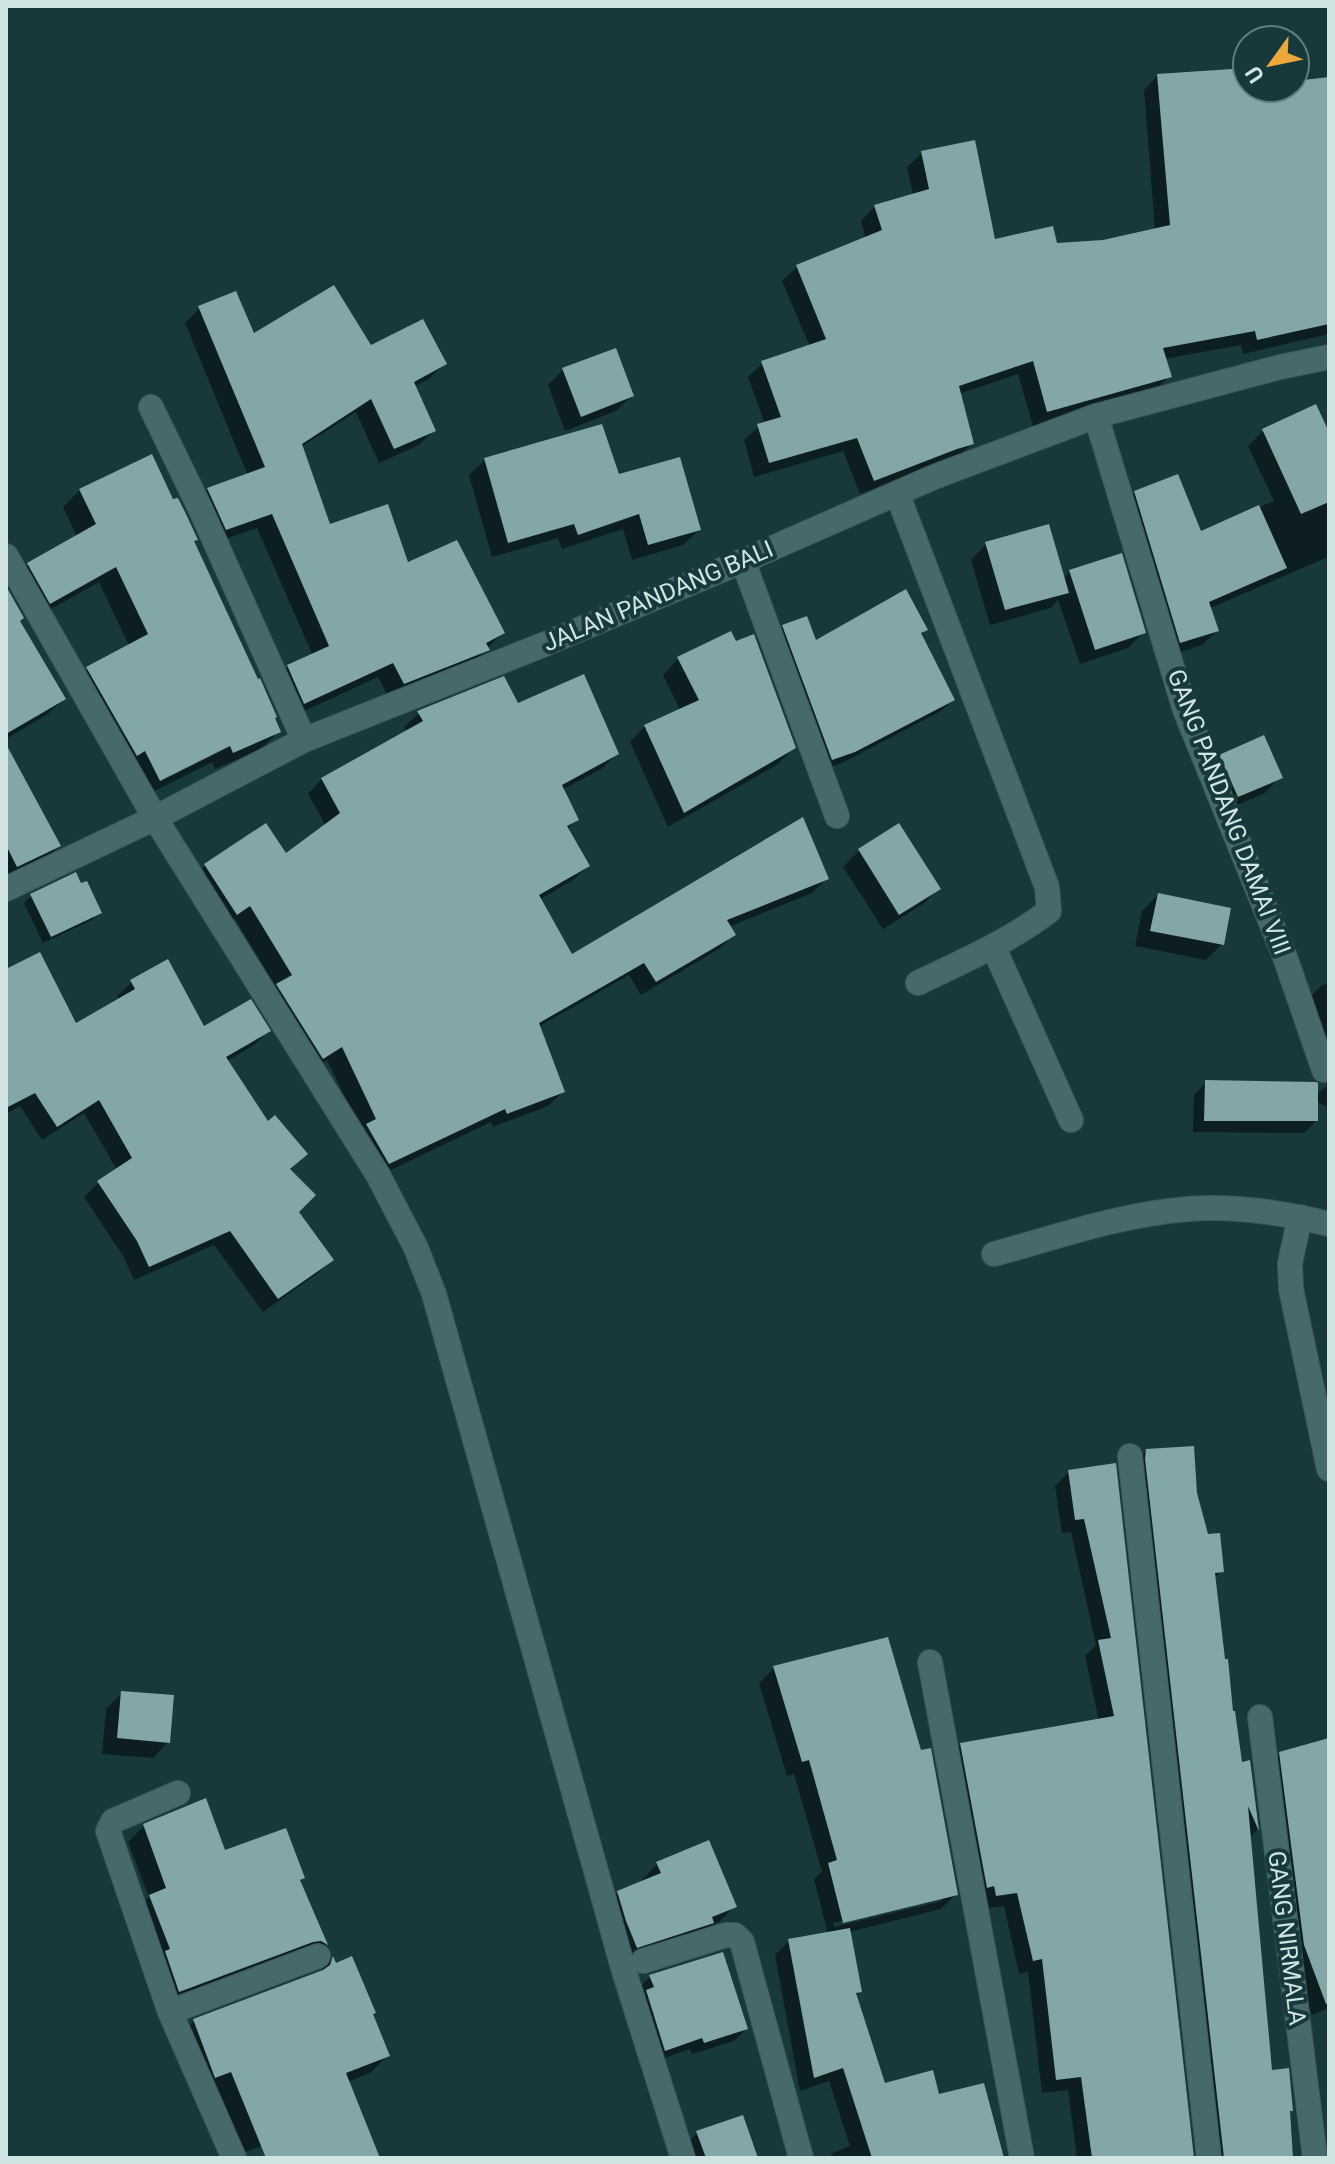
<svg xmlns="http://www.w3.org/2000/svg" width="1335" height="2164" viewBox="0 0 1335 2164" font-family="Roboto,sans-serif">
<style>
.shadow{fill:#0007;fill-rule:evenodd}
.building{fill:#83a7a9}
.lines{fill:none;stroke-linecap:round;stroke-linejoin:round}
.minor-casing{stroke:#3b5758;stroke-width:26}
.minor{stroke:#46696b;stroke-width:24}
.labels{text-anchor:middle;stroke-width:8;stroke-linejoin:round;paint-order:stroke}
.street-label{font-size:24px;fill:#d1e4e4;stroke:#17393b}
</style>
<rect width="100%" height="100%" fill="#17393b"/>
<!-- shadow -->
<path class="shadow" d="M1247,70V88H1295V83L1329,78V334L1243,354L1241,345L1164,359L1169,376L1155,391L1033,426L1018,374L959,394L972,443L957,458L940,462L860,494L843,451L754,477L744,440L764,422L748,377L763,363L810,347L782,281L797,267L866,239L861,221L875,206L913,195L907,167L922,153L994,241L1056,245L1104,242L1155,230L1144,90L1158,75Z
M200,308L253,336L370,348L445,363L430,378L414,387L434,430L419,445L379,463L356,412L301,447L329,527L407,564L502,633L473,664L389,698L378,677L289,718L273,682L288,667L313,656L257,528L211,544L193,504L208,489L248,476L185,323Z
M563,370L632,395L616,411L565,431L548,385Z
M1263,431L1329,437V560L1328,557L1210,608L1217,631L1202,645L1166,657L1121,507L1135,492L1200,533L1274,501L1248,446Z
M485,460L618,476L699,530L683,545L632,560L623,529L562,549L558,538L492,557L469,475Z
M80,490L172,502L196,540L192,543L279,731L262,748L215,769L212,762L143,797L70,686L88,669L129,646L99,582L33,619L11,582L28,565L77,537L63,507Z
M986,544L1063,579L1070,572L1144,632L1128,648L1080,664L1058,600L1051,608L990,625L971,560Z
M6,590L18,622L64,699L48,714L6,739Z
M784,626L814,642L926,629L920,635L953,700L941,711L842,763L821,770L772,638Z
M678,659L794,748L778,764L668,827L630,742L645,726L680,710L663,675Z
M518,705L617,753L603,768L562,790L577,819L566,830L588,866L573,880L539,900L572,957L827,878L812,893L728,927L733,935L719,949L641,995L629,975L538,1027L563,1092L548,1106L493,1127L491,1122L374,1178L361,1131L327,1060L308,1072L263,1000L276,987L235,919L222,928L191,880L205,866L265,826L285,856L326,826L308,794L322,779L406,731L404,727L419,713Z
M6,748L59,846L44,861L6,879Z
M1220,757L1280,777L1265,793L1222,812L1205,772Z
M898,826L939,888L923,904L883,929L843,867L859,851Z
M1158,895L1222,944L1206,960L1135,946L1142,911Z
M31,896L99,913L92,920L43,943L24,903Z
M6,971L75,1026L119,1000L117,996L132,982L204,1029L268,1031L254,1045L227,1061L268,1124L305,1154L289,1171L297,1212L331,1260L317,1274L263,1312L214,1245L134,1280L123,1256L84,1197L98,1183L117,1170L84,1113L42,1140L20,1106L6,1114Z
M1329,984V1108L1316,1101V1121L1304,1133L1193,1132L1194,1095L1206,1082L1316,1095L1327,1086L1310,1030V997L1322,985Z
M1147,1451L1195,1494L1206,1536L1222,1571L1214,1578L1231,1713L1240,1764L1248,1762L1257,1830L1249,1838L1270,2072L1288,2113L1291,2158H1209L1133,1465Z
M1114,1466L1192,2158H1077L1068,2090L1042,2093L1028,1972L1019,1974L1004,1906L982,1909L947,1759L961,1744L1099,1721L1085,1656L1096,1645L1071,1532L1062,1533L1055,1486L1069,1472Z
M774,1668L956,1894L941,1909L849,1932L860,1991L855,1996L884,2085L938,2097L1002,2158H828L833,2153L850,2146L829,2081L800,2091L775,1955L789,1941L828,1934L814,1879L822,1872L794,1774L787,1776L759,1683ZM942,1897V1901L834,1927L833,1923Z
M122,1693L168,1742L153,1758L102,1754L106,1709Z
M1329,1740V2008L1312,2015L1290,1960L1266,1768L1280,1753Z
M144,1826L303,1877L299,1882L326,1944L311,1959L163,2007L134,1912L149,1897L128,1842Z
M657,1864L735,1906L719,1922L707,1927L696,1938L621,1962L602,1909L618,1893L643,1882L642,1880Z
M332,1959L371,2015L388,2055L370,2073L347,2082L378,2158H283L277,2140L240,2154L177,2039L194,2021L317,1975Z
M650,1977L746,2029L734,2041L692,2054L690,2049L653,2062L638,1989Z
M697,2133L756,2158H685L681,2149Z"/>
<!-- building -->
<path class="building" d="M1247,68V88H1295V81L1329,77V324L1257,340L1255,331L1163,348L1172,377L1047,412L1033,361L959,386L974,444L957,449L874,481L857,438L769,463L757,424L781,417L761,361L826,339L796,265L882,230L874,205L929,189L921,151L975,140L995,239L1053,226L1057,243L1103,240L1170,225L1157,74Z
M334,285L371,345L423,319L447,364L414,382L436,431L394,449L371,399L302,444L330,524L388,504L408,562L457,540L505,633L486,643L490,650L404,684L393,663L304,704L287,665L329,646L272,514L226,530L207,488L265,467L198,306L236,291L254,333Z
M616,348L634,396L581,417L562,368Z
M1316,404L1329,432V502L1301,514L1262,429Z
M602,424L619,474L680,457L701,530L648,545L639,514L578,535L574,524L508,543L484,458Z
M152,454L173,499L178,498L186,514L198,540L194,541L258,679L260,678L277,717L275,718L281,732L233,753L230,746L160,781L145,751L137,756L86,667L148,634L116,567L50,604L27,563L96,524L79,489Z
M1178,474L1201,531L1259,505L1287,568L1209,602L1219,631L1180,643L1134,491Z
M1049,524L1069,593L1005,610L985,542Z
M1122,553L1146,633L1095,650L1069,570Z
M6,586L24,618L20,621L66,699L6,734Z
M906,589L928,630L921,633L955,700L855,752L832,760L782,625L807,616L816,640Z
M731,631L736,641L754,634L796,748L684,813L644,725L699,700L677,657Z
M584,674L619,754L562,785L579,820L567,826L590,866L539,895L572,954L803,817L829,879L727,920L736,935L656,982L644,963L539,1023L565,1092L507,1114L505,1109L389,1164L366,1124L376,1119L342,1047L323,1059L276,984L292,975L250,906L237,915L204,864L266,823L286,853L340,813L321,778L423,721L417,711L504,676L518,703Z
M1264,735L1283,778L1238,797L1219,755Z
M6,744L61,846L17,867L6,845Z
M899,823L941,889L899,915L858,849Z
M76,872L81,883L87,881L102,913L51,937L30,894Z
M1158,893L1231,908L1224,945L1150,931Z
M40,952L76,1023L135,989L130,980L168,959L204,1026L251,999L271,1031L226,1057L268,1121L275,1115L308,1154L290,1169L316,1195L299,1212L334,1260L278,1299L230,1231L149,1267L137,1241L97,1181L132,1158L99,1100L57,1127L35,1093L6,1108V969Z
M1205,1080L1316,1082L1318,1083V1121H1204Z
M1194,1446L1197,1493L1208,1534L1220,1533L1224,1572L1215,1573L1225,1659H1228L1233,1711H1235L1242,1762L1250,1760L1259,1831L1248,1806L1272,2070L1289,2068L1293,2111H1290L1293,2158H1224L1145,1459L1146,1449Z
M1116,1463L1194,2158H1092L1081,2077L1056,2080L1042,1959L1033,1961L1017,1893L996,1896L994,1886L987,1888L960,1743L1114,1716L1098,1640L1111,1638L1084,1519L1075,1520L1068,1470Z
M888,1637L921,1750L931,1748L958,1895L843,1923L828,1863L837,1860L809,1760L802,1762L773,1666Z
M121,1691L174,1695L170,1743L117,1738Z
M1329,1738V2003L1326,2004L1304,1945L1279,1752Z
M206,1798L225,1850L286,1828L305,1878L300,1880L328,1945L321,1941L313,1942L179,1992L165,1951L170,1949L149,1895L166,1888L143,1824Z
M709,1840L737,1907L712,1917L714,1923L637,1948L626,1921L617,1891L661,1873L656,1862Z
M850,1928L862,1992L856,1993L885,2083L933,2070L939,2094L984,2083L1004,2158H872L843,2068L814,2078L788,1939Z
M723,1952L748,2029L704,2043L702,2038L665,2051L646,1990L654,1987L649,1975Z
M333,1956L336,1963L352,1956L376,2013L373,2014L390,2056L346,2073L380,2158H266L231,2072L215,2078L193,2019L323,1970L330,1965Z
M743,2115L758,2158H706L696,2131Z"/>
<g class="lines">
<defs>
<path id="minor" d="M151,407L200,508L304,740
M1096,416L1185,710L1285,957L1324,1070
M897,493L1047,887L1049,911C1010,941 963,961 918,983
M6,556L155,818L378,1175L416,1248L434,1294L624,1971L683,2158
M743,561L837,816
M6,889L155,818L304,740L545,644L743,561L934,477L1096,416L1280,367L1329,357
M993,946L1071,1120
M1300,1217L1290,1263L1291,1289L1329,1469
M994,1254C1057,1237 1122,1214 1188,1209C1234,1205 1284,1213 1329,1224
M1130,1456L1209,2158
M930,1662L1022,2158
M1260,1717L1315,2158
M178,1793L113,1821L108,1831L170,2012L234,2158
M643,1961L726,1935H735L742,1942L801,2158
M170,2012L318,1956"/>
</defs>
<!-- minor casing -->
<use href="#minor" class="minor-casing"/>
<!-- minor -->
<use href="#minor" class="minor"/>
</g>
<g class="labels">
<!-- street labels -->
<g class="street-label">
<text transform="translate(658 596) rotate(-23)" y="8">JALAN PANDANG BALI</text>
<text transform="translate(1229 812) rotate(69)" y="8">GANG PANDANG DAMAI VIII</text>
<text transform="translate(1287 1938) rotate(83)" y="8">GANG NIRMALA</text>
</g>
</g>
<!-- border -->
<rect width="1335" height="2164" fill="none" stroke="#d1e4e4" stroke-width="16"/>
<!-- north arrow -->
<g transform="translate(1271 64) rotate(237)"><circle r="38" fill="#17393b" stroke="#617d7f" stroke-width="2"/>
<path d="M0-6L14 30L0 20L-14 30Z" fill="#eda83b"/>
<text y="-12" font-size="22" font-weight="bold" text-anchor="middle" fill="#d1e4e4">U</text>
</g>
</svg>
